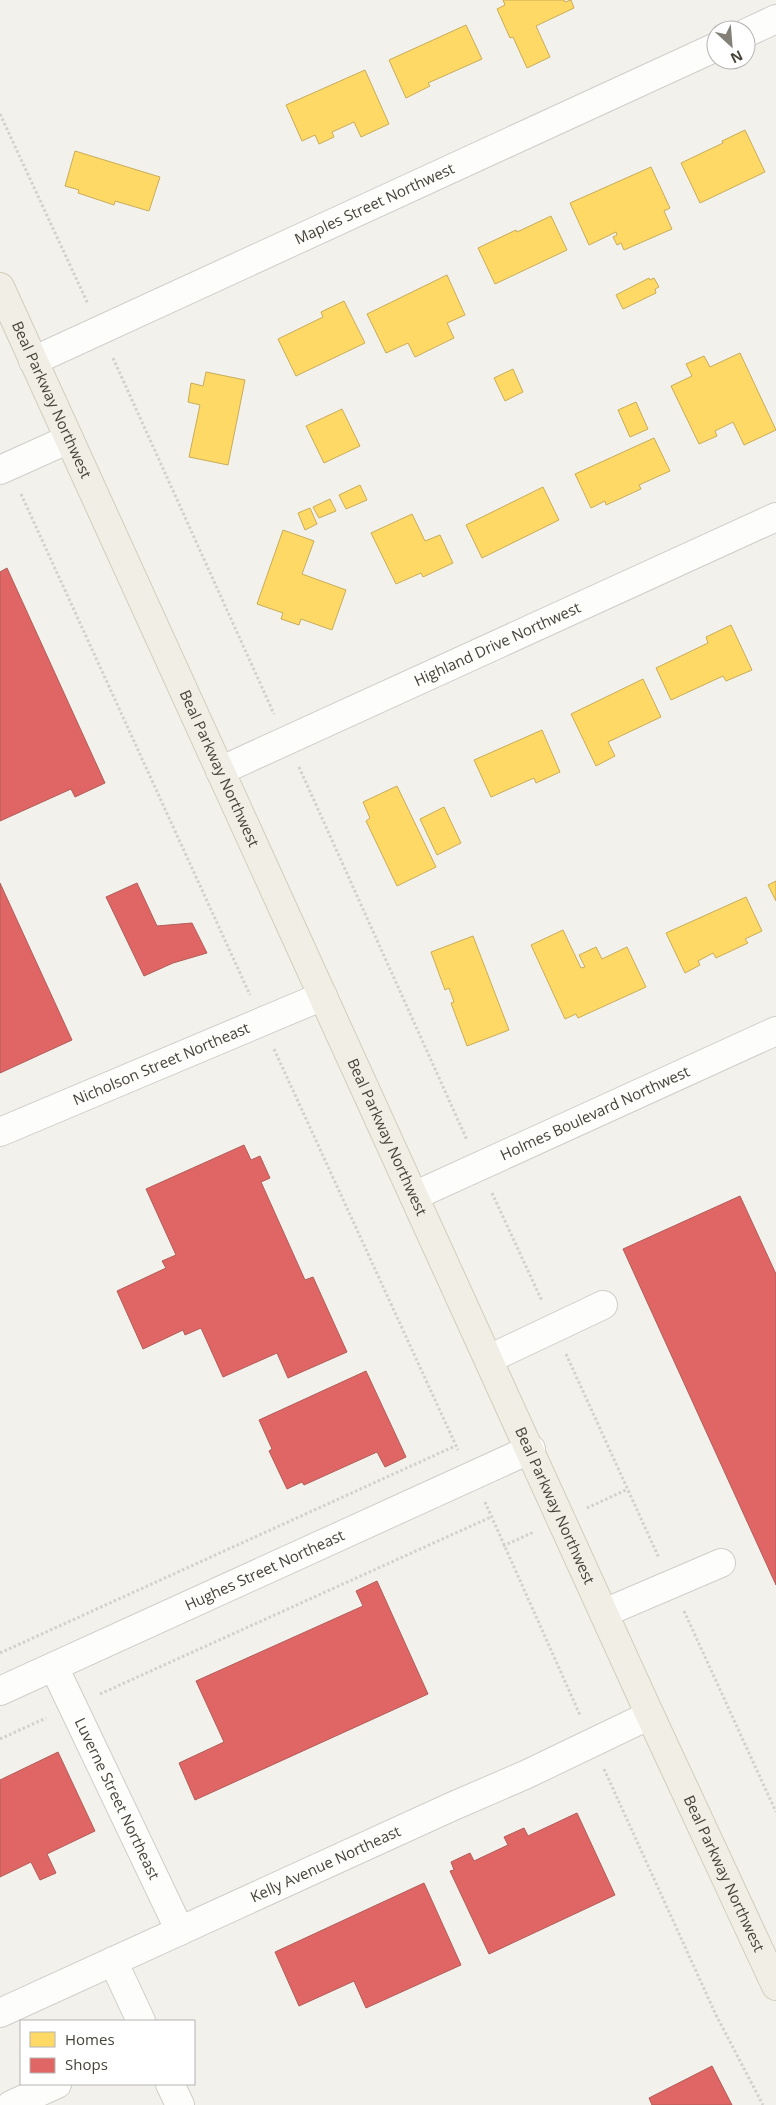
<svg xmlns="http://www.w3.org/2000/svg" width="776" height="2105" viewBox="0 0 776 2105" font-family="'Open Sans',sans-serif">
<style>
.homes{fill:#ffd966;stroke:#c8ac58}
.shops{fill:#e06666;stroke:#b25c58}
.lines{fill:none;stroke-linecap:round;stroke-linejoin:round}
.minor-casing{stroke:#d0ceca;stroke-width:30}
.major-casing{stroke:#d3cebb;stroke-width:30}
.path{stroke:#d2d1cb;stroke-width:3;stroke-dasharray:2.5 2.5;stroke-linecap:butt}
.minor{stroke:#fdfdfc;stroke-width:28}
.major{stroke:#f1eee5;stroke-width:28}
.labels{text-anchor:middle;stroke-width:5;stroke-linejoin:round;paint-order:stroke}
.street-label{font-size:15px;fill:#474339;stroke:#fff}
</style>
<rect width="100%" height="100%" fill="#f2f1ec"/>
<!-- homes -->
<path class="homes" d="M503,0H564L565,2L571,0L574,8L536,26L550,57L527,68L513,37L510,38L497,9L505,5Z
M466,25L482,59L428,83L430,86L406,98L389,60Z
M365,70L389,124L361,137L354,122L332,132L334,137L319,144L315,135L302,141L286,105Z
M745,130L765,172L700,203L681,163L723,143L722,141Z
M75,151L160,177L149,211L115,201L114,205L78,193L79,190L65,186Z
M651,167L670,208L664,211L672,229L624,250L621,243L617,245L613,237L617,235L616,232L589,245L570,203Z
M551,216L567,250L495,284L478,248L516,230L517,232Z
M447,275L465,315L447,323L454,338L415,357L408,343L386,353L367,314Z
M649,278L650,280L654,278L659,287L655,289L656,293L623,309L616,295Z
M344,301L365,343L296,376L278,339L323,317L321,312Z
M740,353L776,430L744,445L733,422L715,431L717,436L699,444L671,386L692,376L686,364L704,356L710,367Z
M513,369L523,392L505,401L494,378Z
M206,372L245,380L228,465L189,457L200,405L188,402L191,383L203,386Z
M636,402L648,429L630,437L618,410Z
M342,409L360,446L324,463L306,426Z
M654,438L670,471L639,485L641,489L606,505L605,501L591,508L575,474Z
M360,485L367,500L346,509L339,495Z
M543,487L559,520L482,558L466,525Z
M330,499L336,511L319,518L313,507Z
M310,508L317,524L305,530L298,513Z
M412,514L425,541L440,535L453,563L423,577L421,573L396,584L371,533Z
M283,530L314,541L302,574L346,590L332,630L301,619L299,625L281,619L283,613L257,604Z
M731,625L752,670L726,681L723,676L671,700L656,668L708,643L706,637Z
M643,679L661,717L608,742L615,756L596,766L571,714Z
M542,730L560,772L536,783L534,778L491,797L474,760Z
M397,786L436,867L397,886L366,821L370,818L363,802Z
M444,807L461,843L437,855L420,819Z
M776,881V901L768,885Z
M746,897L762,931L745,939L748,943L716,958L713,953L698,961L700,965L685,973L666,933Z
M563,930L581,968L585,967L579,955L596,947L602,959L627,947L646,987L578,1018L576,1014L565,1019L531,945Z
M473,936L509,1030L467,1046L451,1003L454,1002L449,988L445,990L431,952Z"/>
<!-- shops -->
<path class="shops" d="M7,568L105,783L75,797L71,789L0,821V572Z
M0,883L72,1040L0,1073Z
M137,883L157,926L192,923L207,953L173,963L144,976L106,897Z
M244,1145L251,1160L260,1156L270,1178L261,1182L305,1280L313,1277L347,1352L288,1378L277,1353L223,1377L201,1328L185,1335L183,1330L143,1349L117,1291L166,1268L162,1261L176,1255L146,1189Z
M740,1196L776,1274V1585L623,1249Z
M366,1371L406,1457L385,1467L377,1452L304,1485L302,1482L287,1489L269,1451L272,1449L259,1420Z
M377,1581L428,1694L195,1800L179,1763L224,1742L196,1681L363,1606L356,1591Z
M58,1752L95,1831L47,1854L56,1873L40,1880L31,1862L0,1877V1780Z
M577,1813L615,1895L489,1954L450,1871L454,1870L451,1862L470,1853L474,1861L508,1845L504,1837L524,1828L528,1836Z
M424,1883L461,1965L366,2008L354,1981L299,2006L275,1952Z
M712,2066L732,2105H652L649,2098Z"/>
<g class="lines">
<defs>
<g id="minor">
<path d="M746,33L776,19"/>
<path id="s1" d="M33,361L716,47"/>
<path d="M0,470L69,439"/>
<path id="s2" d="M220,771L776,517"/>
<path id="s3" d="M0,1132L323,996"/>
<path id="s4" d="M414,1196L776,1031"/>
<path d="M489,1359L603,1305"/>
<path d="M604,1613L721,1563"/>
<path id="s5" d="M54,1667L180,1931"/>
<path id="s6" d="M0,1691L531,1449"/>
<path d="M113,1961L141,2021"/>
<path id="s7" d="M0,2013L451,1807L525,1775L650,1715"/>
<path d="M170,2084L180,2105"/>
<path d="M11,2105L57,2084"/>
</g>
<g id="major">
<path id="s8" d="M0,287L650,1715L776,1986"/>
</g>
</defs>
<!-- minor casing -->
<use href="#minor" class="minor-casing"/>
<!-- major casing -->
<use href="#major" class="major-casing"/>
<!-- path -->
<path class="path" d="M0,114L88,304
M113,358L274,714
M21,494L250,995
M299,767L467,1140
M274,1049L458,1450
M492,1193L542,1301
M566,1354L659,1558
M485,1502L580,1715
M587,1508L628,1489
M503,1546L534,1532
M684,1611L776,1812
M0,1653L455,1446
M100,1694L491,1517
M0,1739L46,1718
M604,1769L716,2015L763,2105"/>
<!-- minor -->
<use href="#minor" class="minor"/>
<!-- major -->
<use href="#major" class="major"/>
</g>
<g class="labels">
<!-- street labels -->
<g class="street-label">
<text dy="5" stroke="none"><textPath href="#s1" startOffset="376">Maples Street Northwest</textPath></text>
<text dy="5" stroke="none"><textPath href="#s8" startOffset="124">Beal Parkway Northwest</textPath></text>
<text dy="5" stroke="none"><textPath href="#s2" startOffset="305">Highland Drive Northwest</textPath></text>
<text dy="5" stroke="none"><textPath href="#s8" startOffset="529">Beal Parkway Northwest</textPath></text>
<text dy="5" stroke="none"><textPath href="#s3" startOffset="175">Nicholson Street Northeast</textPath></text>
<text dy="5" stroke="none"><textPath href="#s4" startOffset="199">Holmes Boulevard Northwest</textPath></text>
<text dy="5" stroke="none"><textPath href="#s8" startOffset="934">Beal Parkway Northwest</textPath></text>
<text dy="5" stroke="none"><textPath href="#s8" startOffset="1339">Beal Parkway Northwest</textPath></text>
<text dy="5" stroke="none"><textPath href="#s6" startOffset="291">Hughes Street Northeast</textPath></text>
<text dy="5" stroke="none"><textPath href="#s5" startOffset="146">Luverne Street Northeast</textPath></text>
<text dy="5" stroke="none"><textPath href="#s7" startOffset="358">Kelly Avenue Northeast</textPath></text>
<text dy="5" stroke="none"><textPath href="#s8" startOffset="1744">Beal Parkway Northwest</textPath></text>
</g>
</g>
<!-- legend -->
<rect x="20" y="2020" width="175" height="65" fill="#ffffff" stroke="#b5b4b0"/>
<rect x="30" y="2032" width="25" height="15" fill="#ffd966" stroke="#b5b4b0"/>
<text x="65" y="2045" font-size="15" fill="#474339">Homes</text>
<rect x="30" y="2058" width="25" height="15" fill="#e06666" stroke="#b5b4b0"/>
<text x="65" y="2070" font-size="15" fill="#474339">Shops</text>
<!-- north arrow -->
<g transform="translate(731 45) rotate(154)"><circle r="24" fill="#ffffff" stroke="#b5b4b0"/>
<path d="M0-4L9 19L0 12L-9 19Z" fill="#838078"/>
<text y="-8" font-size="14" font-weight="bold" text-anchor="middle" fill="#474339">N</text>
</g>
</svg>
